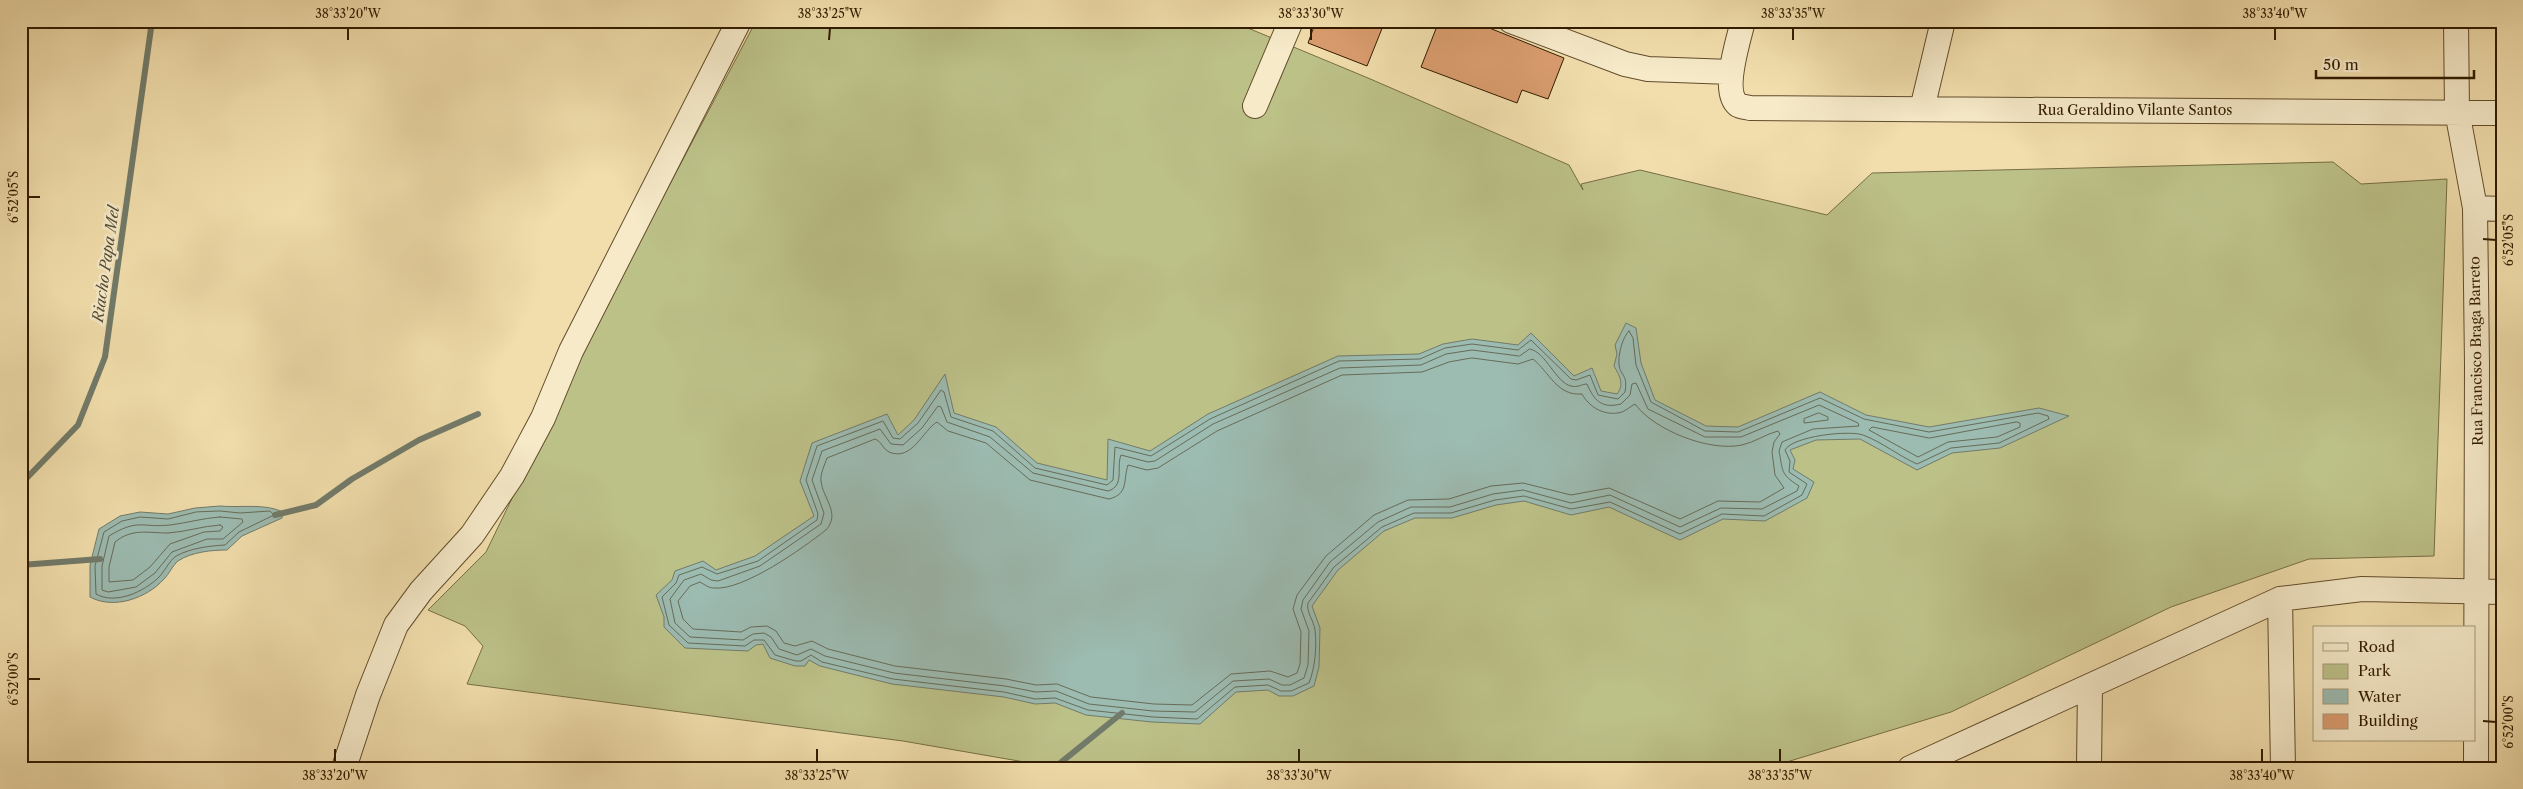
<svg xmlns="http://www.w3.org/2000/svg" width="2523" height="789" viewBox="0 0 2523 789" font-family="'Libre Caslon Text',serif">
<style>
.green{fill:#bcc188;stroke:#776e44}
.water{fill:#9cbbb1;stroke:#727b6a}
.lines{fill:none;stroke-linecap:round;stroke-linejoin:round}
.shore{stroke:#676c58;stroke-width:1}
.stream{stroke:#727b6a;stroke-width:6}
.building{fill:#d99c6e;stroke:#321c00}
.minor-casing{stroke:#624c2b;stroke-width:26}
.minor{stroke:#f6eac9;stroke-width:24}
.ticks{fill:none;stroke:#321c00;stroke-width:2}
.labels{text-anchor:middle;stroke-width:5;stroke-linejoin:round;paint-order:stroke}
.street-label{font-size:14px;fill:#321c00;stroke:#f6eac9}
.water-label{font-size:15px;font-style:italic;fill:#524c35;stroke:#f6eac9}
.neatline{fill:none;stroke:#321c00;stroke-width:2}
.ticks-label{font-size:12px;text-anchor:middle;fill:#321c00}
</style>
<rect width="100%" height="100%" fill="#f1deac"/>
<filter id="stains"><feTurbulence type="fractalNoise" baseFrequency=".004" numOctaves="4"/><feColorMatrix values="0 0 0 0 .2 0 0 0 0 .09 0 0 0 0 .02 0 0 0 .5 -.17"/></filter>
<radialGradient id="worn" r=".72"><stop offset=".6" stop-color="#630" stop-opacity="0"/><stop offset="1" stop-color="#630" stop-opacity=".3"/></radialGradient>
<!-- green -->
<path class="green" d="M756,21H1231L1368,78L1569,165L1583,190L1581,184L1640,170L1827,215L1872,173L2333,162L2361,184L2447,179L2434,556L2309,559L2171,607L1951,712L1767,768H1059L903,741L467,684L483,646L465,626L428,610L486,552L604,309Z"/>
<!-- water -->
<path class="water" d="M1626,323L1636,328L1641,363L1655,400L1706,426L1738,427L1820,392L1866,415L1929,427L2039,408L2069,416L2000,448L1952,453L1917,470L1860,439L1816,440L1790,450L1795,460L1793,469L1814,482L1807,498L1765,521L1723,519L1680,540L1609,507L1571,515L1524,501L1496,505L1452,518H1415L1384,531L1338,570L1312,606L1320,628L1319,667L1314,686L1293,696H1279L1268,690L1236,692L1200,724L1152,722L1086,715L1055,703L1035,704L1004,697L892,684L820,666L809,660L805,666H795L770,658L763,644L756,645L748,651L685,648L664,627V617L656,595L672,580L675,571L703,561L716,570L755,556L814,516L800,481L812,443L887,414L898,435L914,420L945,374L954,413L996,427L1037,463L1107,480L1108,439L1150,451L1208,414L1338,356L1419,354L1443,344L1472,339L1518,345L1531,333L1574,376L1592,368L1601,391L1617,394C1625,384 1619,375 1614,366L1617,354L1615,345Z
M220,506C241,508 264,503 283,512L282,518L242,536L227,550C212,550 191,552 178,561C173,565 169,574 164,579C147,598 114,610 90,597V565L99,529L120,516L140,512L168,514L195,508Z"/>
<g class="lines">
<!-- shore -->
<path class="shore" d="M1629,331L1633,338L1636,365L1651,402L1705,431L1738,432L1820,398L1864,419L1929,432L2038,413L2048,416L2049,419L1999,443L1951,448L1917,464C1899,456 1882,442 1863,435C1849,430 1793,436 1785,450L1790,461L1789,472L1807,484L1802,495L1764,516L1722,514L1680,534L1610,502L1571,509L1524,496L1495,500L1451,513H1414L1382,527L1334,567L1308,603C1306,612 1314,621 1315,630C1317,647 1315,668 1309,683L1291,691H1281L1268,685L1235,687L1197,719L1153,717L1088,710L1055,698L1035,699L1004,692L893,679L822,662L811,655L801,661H796L775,655L764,640H754L745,646L688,643L669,625L662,597L676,583L679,575L702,567L717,574L758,561L817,520L818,514L806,480L817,446L883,421L893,438L900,439L918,423L941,390L944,392L951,417L993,431L1035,468L1107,485L1113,480L1115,447L1151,456L1210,419L1339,361L1420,359L1445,348L1472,344L1518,350L1531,340L1571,379L1576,380L1590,375L1598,395L1618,399L1625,392C1628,374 1621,377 1619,365C1618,355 1622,338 1629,331Z
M1530,349C1546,352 1556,383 1571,386C1577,388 1582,384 1587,384C1594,400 1601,409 1621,404L1630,395L1632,384L1636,383L1648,409L1705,437H1741L1819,405L1858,423L1859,426L1813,429L1782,442L1779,451C1783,471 1780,474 1799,486L1797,491L1762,509L1721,508L1680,527L1610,495L1571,503L1523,490L1493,494L1450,507H1411L1378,522L1330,562L1303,600L1301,609L1309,631L1308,665L1304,678L1290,685H1282L1269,679L1233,681L1195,712L1153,711L1089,704L1056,691L1036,692L1005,686L894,673L825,656L811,649L797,655L779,649L771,637L764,633L753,634L743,640L690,637L675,623L670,599L684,580L701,574L711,580L718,581L760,566L821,524L824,513L812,480L822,451L880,429L891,444L903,445L922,428L938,406L941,407L947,422L990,437L1033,473L1108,491C1125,486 1116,468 1121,455L1148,462L1155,461L1213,424L1340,368L1421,365L1446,354L1472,350L1519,356Z
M1472,358L1518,364L1533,359C1550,373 1557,396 1582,394C1589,407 1605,417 1622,412C1627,410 1631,406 1635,404C1654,430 1709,452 1742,445C1755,442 1766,434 1778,431L1780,434L1774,442L1772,452L1775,475L1784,488L1760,502L1718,501L1680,519L1609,488L1571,495L1523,483L1491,486L1449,499L1408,500L1374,515L1326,556L1297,595L1293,609L1301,632L1300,664L1297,673L1288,677L1270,671L1231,674L1192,705L1154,704L1091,697L1057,684L1036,685L1006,679L895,666L828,649L812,641L795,646L784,643L776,631L767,626L751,627L741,632L693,629L683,619L678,601L690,586L700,582C705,585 709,588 714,588C743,591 803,548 826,530C841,513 823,499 821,481C820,474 825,464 827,458L875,439C881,441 883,449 889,452C912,462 923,430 937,422L948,431L986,443L1030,480L1109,499C1129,494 1123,480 1128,465L1147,470L1158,468L1217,431L1342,375L1422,372L1449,362Z
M1819,413L1828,417V420L1804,423V419Z
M2017,422L2020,423V427L1997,437L1948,442L1918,457L1869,430L1872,427L1929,438Z
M220,511L240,513L270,511L274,515L239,532L225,545C209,546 191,548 176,556C169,561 165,571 159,577C144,592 115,605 96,594L95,566L104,532L122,521L140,517L168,519L196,512Z
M220,517L242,519L243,522L223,539H207L172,552L155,573L136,587L108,592L102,590V566L109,536C139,518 141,528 170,525C187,523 203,518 220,517Z
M220,525L223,527L220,531L204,532L170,544L150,567L133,580L109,582V567L115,542C132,528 148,533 168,533C185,532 203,526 220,525Z"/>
<!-- stream -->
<path class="stream" d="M21,484L78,425L105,357L152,21
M275,515L316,505L352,479L419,440L478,414
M21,565L100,559
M1054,768L1122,713"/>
</g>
<!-- building -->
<path class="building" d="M1316,21H1385L1367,66L1308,43Z
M1439,21H1472L1564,58L1548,99L1522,90L1517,103L1421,67Z"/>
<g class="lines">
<defs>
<path id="minor" d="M1511,21L1625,64L1648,69L1731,72
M1743,21C1739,39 1721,91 1738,105C1741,107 1747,107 1750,108L2502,113
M2456,21L2457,111L2475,208L2477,364L2476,768
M1255,106L1291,21
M1922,109L1943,21
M2475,208L2502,209
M2280,599L2283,768
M344,768L368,695L396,625L421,591L472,535L512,476L543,418L571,351L739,21
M1910,768L2280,599L2362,589L2502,592
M2089,768L2090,686"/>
</defs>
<!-- minor casing -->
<use href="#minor" class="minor-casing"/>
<!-- minor -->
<use href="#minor" class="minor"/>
</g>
<!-- ticks -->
<path class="ticks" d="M348,40V28M829,40L830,28M1311,40V28M1793,40V28M2275,40V28M28,197H40M2483,239L2496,240M28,679H40M2483,721L2496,722M335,762V749M817,762V749M1299,762V749M1780,762V749M2262,762V749"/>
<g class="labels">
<!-- street labels -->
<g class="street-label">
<text x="2135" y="115">Rua Geraldino Vilante Santos</text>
<text transform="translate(2476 351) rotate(-91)" y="5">Rua Francisco Braga Barreto</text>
</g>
<!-- water labels -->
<g class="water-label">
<text transform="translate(106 264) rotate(-82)" y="5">Riacho Papa Mel</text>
</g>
</g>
<!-- margin -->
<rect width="2523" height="789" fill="none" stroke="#f1deac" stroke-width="55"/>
<!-- legend -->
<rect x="2313" y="626" width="162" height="115" fill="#f6eac9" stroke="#a89879"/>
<rect x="2323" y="643" width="25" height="8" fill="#f6eac9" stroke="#a89879"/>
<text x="2358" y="652" font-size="15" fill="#321c00">Road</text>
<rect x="2323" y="664" width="25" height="15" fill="#bcc188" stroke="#a89879"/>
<text x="2358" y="676" font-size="15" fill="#321c00">Park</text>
<rect x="2323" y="689" width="25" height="15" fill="#9cbbb1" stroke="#a89879"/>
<text x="2358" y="702" font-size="15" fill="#321c00">Water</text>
<rect x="2323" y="714" width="25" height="15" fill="#d99c6e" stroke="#a89879"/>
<text x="2358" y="726" font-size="15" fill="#321c00">Building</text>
<!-- scale -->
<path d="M2316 70v8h158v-8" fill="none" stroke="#321c00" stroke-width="2.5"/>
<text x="2323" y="70" font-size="15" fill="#321c00" stroke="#f6eac9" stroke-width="4" paint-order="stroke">50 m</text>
<rect x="28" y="28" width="2468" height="734" class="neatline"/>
<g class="ticks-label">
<text x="348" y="18">38°33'20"W</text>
<text x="830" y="18">38°33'25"W</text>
<text x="1311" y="18">38°33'30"W</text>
<text x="1793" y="18">38°33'35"W</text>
<text x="2275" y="18">38°33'40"W</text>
<text transform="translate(14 197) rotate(-90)" y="4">6°52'05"S</text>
<text transform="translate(2509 240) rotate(-90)" y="4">6°52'05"S</text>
<text transform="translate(14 679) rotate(-90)" y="4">6°52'00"S</text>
<text transform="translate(2509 722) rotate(-90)" y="4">6°52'00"S</text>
<text x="335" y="780">38°33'20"W</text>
<text x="817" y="780">38°33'25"W</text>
<text x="1299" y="780">38°33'30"W</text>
<text x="1780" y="780">38°33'35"W</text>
<text x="2262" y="780">38°33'40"W</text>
</g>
<rect width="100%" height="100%" filter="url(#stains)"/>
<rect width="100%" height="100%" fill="url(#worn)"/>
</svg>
